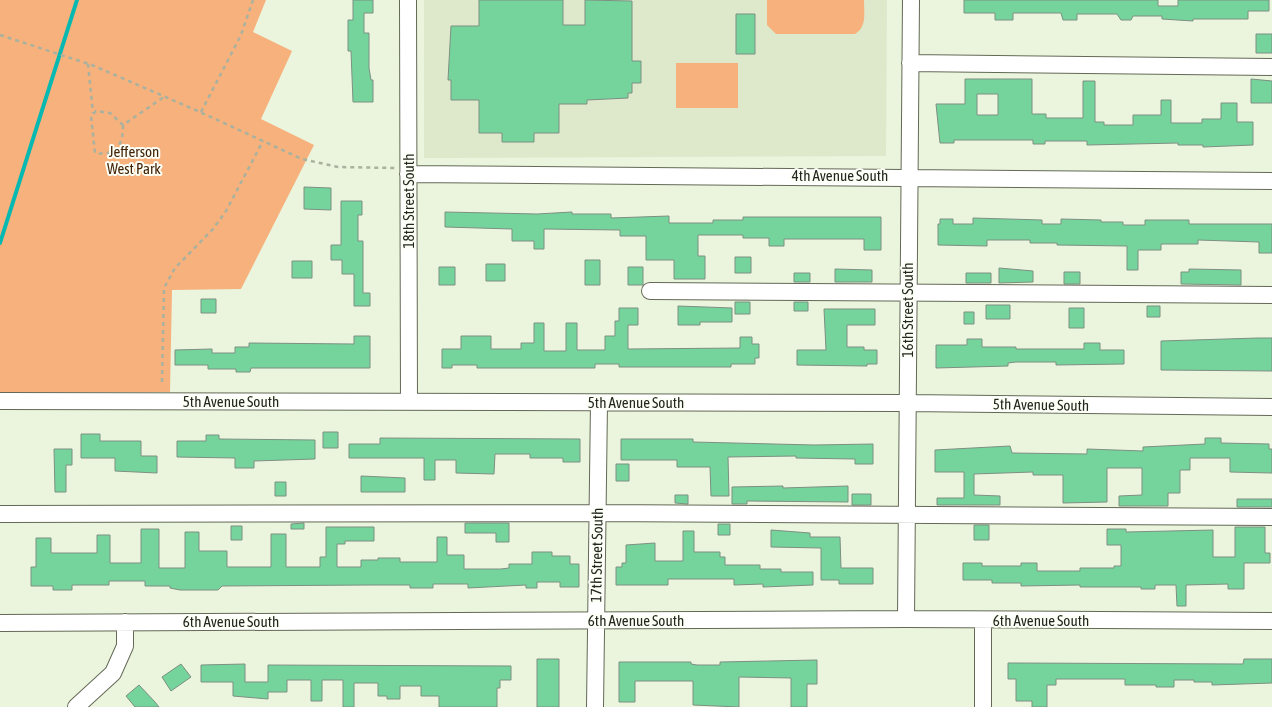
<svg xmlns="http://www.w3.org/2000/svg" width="1272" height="707" viewBox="0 0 1272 707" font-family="'Asap Condensed',sans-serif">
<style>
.built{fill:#dee8cb}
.green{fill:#f6b17c}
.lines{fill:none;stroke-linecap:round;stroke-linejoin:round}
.stream{stroke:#08b9b1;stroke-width:4}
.building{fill:#75d49c;stroke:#7c9082;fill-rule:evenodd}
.minor-casing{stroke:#636956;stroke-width:18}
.path{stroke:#aab19f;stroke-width:2.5;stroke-dasharray:4 4;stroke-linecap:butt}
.minor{stroke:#fff;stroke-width:16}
.labels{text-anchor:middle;stroke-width:4;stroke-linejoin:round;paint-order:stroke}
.park-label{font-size:15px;fill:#422308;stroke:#fbfff6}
.street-label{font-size:15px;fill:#23261e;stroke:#fbfff6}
</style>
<rect width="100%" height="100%" fill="#ebf4dd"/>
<!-- built -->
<path class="built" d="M424,0H887L886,156L424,158Z"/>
<!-- green -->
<path class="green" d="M0,0H266L253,32L292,51L261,119L314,145L241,289L172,290L170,392H0Z
M767,0H864C864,13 867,27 855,34H776L767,25Z
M676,63H738V108H676Z"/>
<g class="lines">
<!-- stream -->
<path class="stream" d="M0,243L77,0"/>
</g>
<!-- building -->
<path class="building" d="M353,0H373V13H364V33H369V68L371,80H373V102H353L351,51H348V20H353Z
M479,0H563V25H585V0L632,1V61H641V83H632V93H628V98L587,100V104H559V133H534V142H502V133H479V100H451V80H448L451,26H479Z
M964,0H1158V6H1178V0H1269V11H1248V19H1193V21L1162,19V16H1133L1131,20H1121L1117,14H1077V20H1063L1061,13H1013V20H995V13H964Z
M736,14H755V54H736Z
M1256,34H1272V53H1256Z
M965,79H1032V114H1046V118H1083V81H1095V122H1104V125H1133V115H1161V100H1171V123H1202V119H1221V103H1237V122H1253V145L1203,147V145H1178V143L1087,145V141H1045V144H1033V140H954V143H940L936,104H965ZM977,94H998V115H977Z
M1251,79L1272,81V103H1251Z
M304,187L331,188V210L304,209Z
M341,201H362V215H358V241H363V293H370V306H354V274H342V260H331V245H341Z
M445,212L537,214L572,212V214H611V218L669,216V223H713V220H743V217H881V250H864V239H784V246H769V238H743V235H698V256H705V279H674V260H646V236H620V230L544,229V249H534V241H512V229L445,227Z
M973,218L1042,220V224H1061V219L1101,220V222H1123V225H1145V220H1189V224H1272V253H1259V242L1198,240V244H1161V250H1138V270H1127V246L1057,245V243H1030V240H987V246L938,245V224H940V219H953V224H973Z
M735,257H751V273H735Z
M585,260H600V285H585Z
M292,261H312V278H292Z
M486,264H505V281H486Z
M439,267H455V285H439Z
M628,267H643V285H628Z
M999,268L1033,271V282L999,283Z
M835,269L872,270V282H835Z
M1189,269L1241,270V285L1181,284V272H1189Z
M1064,272H1080V284H1064Z
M794,273H810V282H794Z
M966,273H991V283H966Z
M201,299H216V313H201Z
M735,302H750V314H735Z
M794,302H808V311H794Z
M986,305H1010V319H986Z
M678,306L732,308V322H700V325H678Z
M1147,306H1160V317H1147Z
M619,308H638V325H628V349L740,348V337H752V344H759V358H755V364H731V367H619V364H595V368H477V365H452V368H442V349H461V336H491V349H521V343H534V323H544V351H566V323H577V350H605V336H615V321H619Z
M1069,308H1084V328H1069Z
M824,309H875V325H847V347H864V350H877V364H867V366L797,365V350H826Z
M964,312H974V324H964Z
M354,336H370V368H251L250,372H236V369H208V365H175V350L212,349V353H235V347H249V343L354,344Z
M1258,338H1272V371L1161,370V341Z
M967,339H982V347H1016V349H1084V343H1100V350H1124V364L1056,365V362H1016L1008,363V366L936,368V345H967Z
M323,432H338V448H323Z
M81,434H100V441H141V456H157V473L115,471V458H81Z
M206,435H219V439L315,440V459L254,461V468H235V458L177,457V441H206Z
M380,438L580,439V462H563V458H530V454H495L494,474L456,473V460H435V480H424V458H349V444H380Z
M1205,438H1221V443L1269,444V449H1272V473L1230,472V458H1190V470H1180V493H1168V506H1119V496L1142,495V468H1107V502L1063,503V475H1033V472L974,474V495L1000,496V505H937V498H964V472H935V450L1010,446L1012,453L1087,454V449L1143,451V447L1205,444Z
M621,439H693V442L814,445L873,444V464H855V459L796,458V456L728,457L729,496H711L710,467H677V460H621Z
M54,449H72V465H66V492H55Z
M616,464H629V481H616Z
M361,476L405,478V492H361Z
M275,482H286V496H275Z
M783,486V488L848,486V502L747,501V504H732V487Z
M852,494H871V505H852Z
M675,495H688V504L675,503Z
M1237,499H1272V507H1237Z
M304,523V529H291V524Z
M465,523H509V542H496V533H465Z
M718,524H730V535H718Z
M974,525H989V540H974Z
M231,526H242V540H231Z
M326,527H374V541H345V544H337V567H361V560H378V558H400V562H437V537H447V555H464V569H501L509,568V564H532V552H552V556H570V564H579V587H560V582H537V588H526V585L468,588V584H433V588H410V585H371L222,586L218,590H180L170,588V586H145V581H109V585H72V590H53V586H31V567H36V538H51V553H97V535H110V563H141V529H159V568H185V532H199V551H227V567H271V534H286V567H320V557H326Z
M1235,527H1265V553H1270V563H1244V589H1228V584L1186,585V606H1177L1176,585H1155V589H1141V587H1080V585L1021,586V583H992V580H963V563H982V566H1021V563H1037V571H1080V568H1114V566H1121V545H1107V529H1126V532L1213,530V557H1235Z
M771,530L810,533V537H840L841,568H873V584H839V580H821V548L771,547Z
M683,531H694V552H720V557H725V565H760V569H781V572H813V585L763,587V584L734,585V579H668V585H616V567H622V563H626V545L655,543V561H683Z
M537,659H559V707H537Z
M1244,659H1272V683L1212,685V682H1194V680H1174V687H1156V685H1125V679H1056V685H1047V707H1032V701H1016V679H1008V663H1015L1243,664Z
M817,660V684H807V707H791V678L739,677V707L693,705V681H635V702H619V662H691V664L697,665H720V662Z
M181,664L191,677L171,691L162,677Z
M245,664V682H268V665L511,666V680H500V688H497V707H439V696H421V686H400V699H387V696H378V683H354V707H343V680H322V701H311V680H287V692H268V699L233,696V682H201V665Z
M139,685L155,702L159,707H135L126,696Z"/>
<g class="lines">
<defs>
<path id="minor" d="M408,0L409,402
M910,63L1272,67
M408,174L1272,181
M650,291L1272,295
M0,401L907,403L1272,407
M0,514L598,513L1272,517
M906,619L911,0
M0,623L906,619L1272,621
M76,707L113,673L125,646V622
M595,707L599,403
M983,707V620"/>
</defs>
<!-- minor casing -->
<use href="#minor" class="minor-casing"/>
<!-- path -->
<path class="path" d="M0,35L92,65L200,112L302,159L338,167L395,168
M88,64L93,113
M201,112L241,35L253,0
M123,125C123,145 117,156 95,153L91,116L96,111L110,113L123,125L164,97
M162,382L164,288L175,268L213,229L226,211L263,141"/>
<!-- minor -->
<use href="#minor" class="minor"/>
</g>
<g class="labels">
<!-- park labels -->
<g class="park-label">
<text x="134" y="157">Jefferson<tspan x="134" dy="17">West Park</tspan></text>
</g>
<!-- street labels -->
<g class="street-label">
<text x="840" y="181">4th Avenue South</text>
<text transform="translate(409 201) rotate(-90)" y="5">18th Street South</text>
<text transform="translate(908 310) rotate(-90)" y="5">16th Street South</text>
<text x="231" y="407">5th Avenue South</text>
<text x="636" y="408">5th Avenue South</text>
<text transform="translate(1041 405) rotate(1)" y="5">5th Avenue South</text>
<text transform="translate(597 555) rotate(-89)" y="5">17th Street South</text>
<text x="636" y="626">6th Avenue South</text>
<text x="1041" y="626">6th Avenue South</text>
<text x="231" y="627">6th Avenue South</text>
</g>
</g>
</svg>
